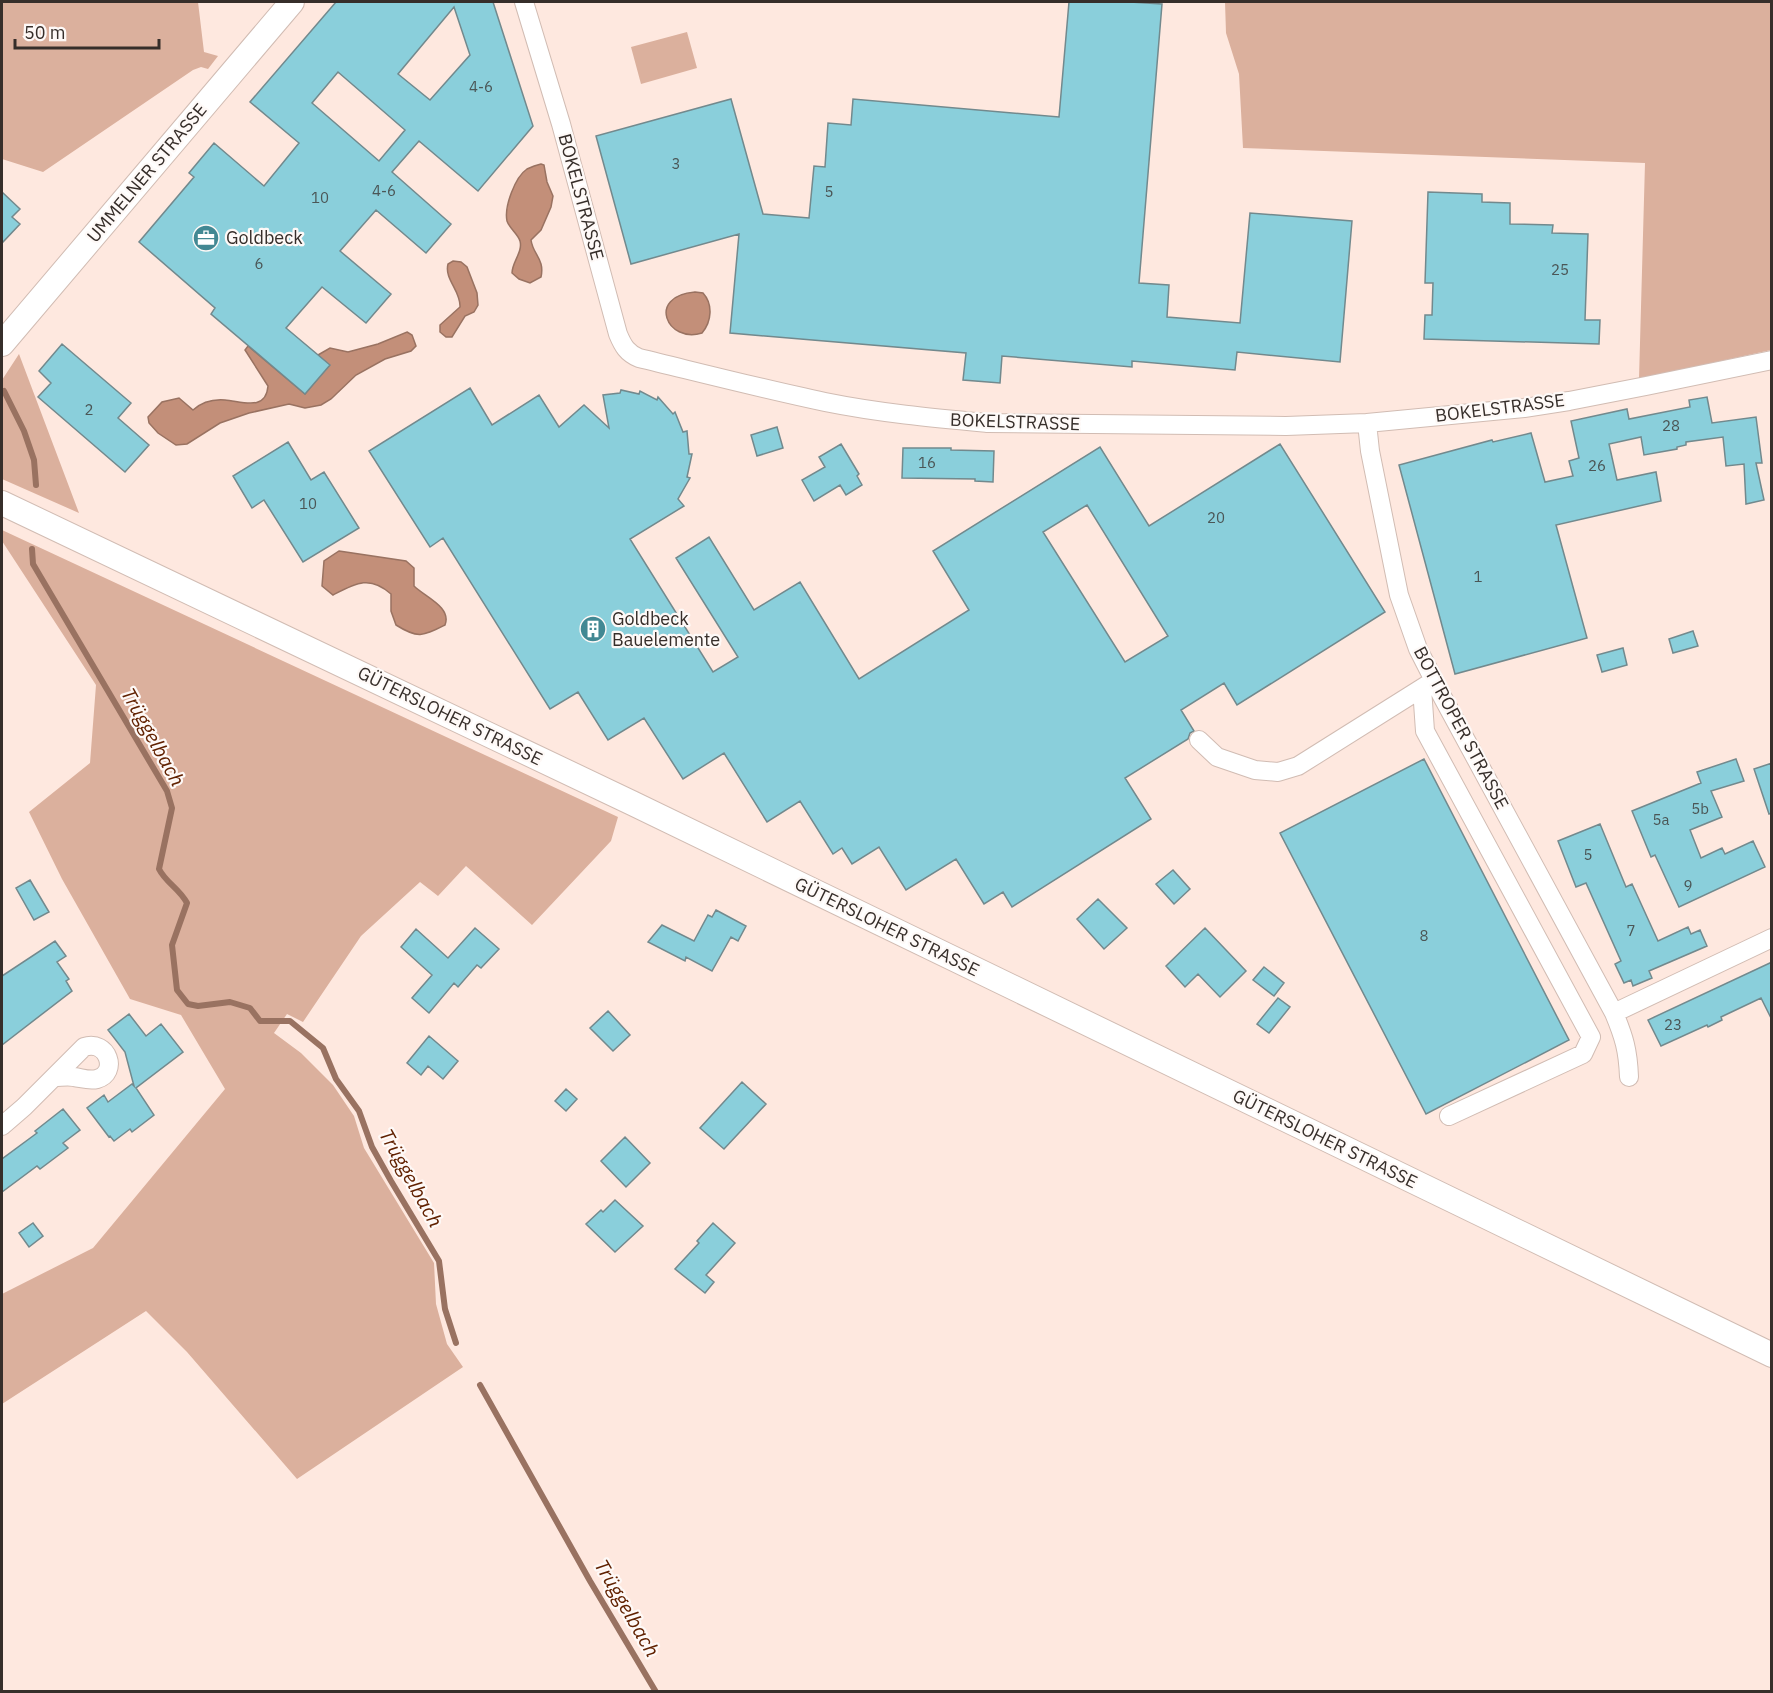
<svg xmlns="http://www.w3.org/2000/svg" width="1773" height="1693" viewBox="0 0 1773 1693" font-family="'IBM Plex Sans',sans-serif">
<style>
.green{fill:#dbb09d}
.water{fill:#c38f79;stroke:#997261;stroke-width:1.5}
.lines{fill:none;stroke-linecap:round;stroke-linejoin:round}
.stream{stroke:#997261;stroke-width:6}
.building{fill:#8acfdb;stroke:#72898d;stroke-width:1.5;fill-rule:evenodd}
.minor-casing{stroke:#d1bcb3;stroke-width:20}
.major-casing{stroke:#d1bcb3;stroke-width:26}
.minor{stroke:#fff;stroke-width:18}
.major{stroke:#fff;stroke-width:24}
.labels{text-anchor:middle;stroke-width:4.5;stroke-linejoin:round;paint-order:stroke}
.number-label{font-size:15px;fill:#4b5656}
.street-label{font-size:18px;fill:#362e2a;stroke:#fef9f7}
.poi-label{font-size:18px;fill:#362e2a;stroke:#fef9f7;text-anchor:start}
.water-label{font-size:20px;font-style:italic;fill:#612100;stroke:#fef9f7}
</style>
<rect width="100%" height="100%" fill="#fee8df"/>
<!-- green -->
<path class="green" d="M2,2H198L204,52L218,56L208,69L201,67L193,70L43,172L2,159Z
M1225,2H1771V350L1639,379L1645,163L1243,148L1239,74L1226,33Z
M687,32L697,68L641,84L631,47Z
M19,354L79,513L2,479V380Z
M2,530L618,817L611,841L532,925L466,866L438,896L420,882L361,936L303,1022L287,1014L274,1033L301,1053L333,1085L354,1116L364,1148L434,1263L436,1304L447,1344L463,1367L297,1479L187,1352L146,1311L2,1404V1294L93,1248L225,1089L181,1015L130,999L62,879L29,812L90,763L96,685L2,541Z"/>
<!-- water -->
<path class="water" d="M541,164L544,165L547,182L553,196L551,207L541,230L531,240C533,255 545,259 541,277L530,283L519,279L512,273C512,262 523,252 520,241C518,234 509,228 507,221C504,207 515,177 527,169C531,167 536,165 541,164Z
M453,261L461,262L467,267L477,293L478,305L474,312L465,316L452,337H446L440,332V325L460,307C461,291 444,279 448,264Z
M695,292L703,293C713,304 712,321 702,333C667,344 646,296 695,292Z
M407,332L412,335L416,346L411,351L385,359L356,375L331,399L321,405L305,408L289,404L249,413L220,423L187,444L176,445L158,433L149,423L148,417L162,402L179,398L193,410C202,402 213,399 225,400C241,401 266,412 268,386L245,350L248,346L305,394L329,365L318,355L330,348L348,352L378,344Z
M339,551L406,561L414,568V586C425,597 452,607 445,625C423,636 418,639 396,625L391,611V594C370,575 356,583 333,595L322,586L324,561Z"/>
<g class="lines">
<!-- stream -->
<path class="stream" d="M4,391L24,431L34,460L36,485
M32,549L33,564L167,791L172,808L159,869C166,883 179,888 187,903L172,945L177,990L188,1004L198,1006L230,1002L250,1008L260,1021H290L323,1048L336,1079L359,1111L372,1147L391,1181L439,1261L445,1309L456,1343
M480,1385L590,1581L656,1692"/>
</g>
<!-- building -->
<path class="building" d="M336,2H493L533,126L478,191L419,141L392,172L451,224L426,253L376,210L340,251L391,294L366,323L322,287L286,328L330,365L305,394L211,314L215,308L139,242L194,177L189,173L214,143L264,186L299,143L250,102ZM454,7L470,55L430,100L398,74ZM338,72L405,130L379,161L312,103Z
M1069,2H1130L1162,4L1139,283L1169,285L1167,317L1240,323L1250,213L1352,221L1340,362L1237,352L1235,370L1132,361V367L1002,356L1000,383L963,380L966,353L730,333L739,234L631,264L596,136L731,99L763,214L809,218L814,166L825,167L828,123L851,125L853,99L1059,117Z
M2,192L20,209L12,217L20,224L2,243Z
M1428,192L1482,194V202L1510,203V224L1553,225L1552,233L1588,234L1585,320H1600L1599,344L1424,339L1425,315H1432L1433,283H1425Z
M62,344L131,403L118,418L149,445L125,472L38,397L51,383L39,371Z
M470,388L492,425L539,395L559,427L584,405L609,428L603,395L620,393L621,390L639,394L640,391L657,400L658,397L673,414L675,412L683,432L687,431L689,454H692L687,477L690,478L678,499L684,506L630,539L713,672L738,657L676,558L709,537L754,610L800,582L859,679L969,610L933,551L1100,447L1149,526L1280,444L1385,612L1237,705L1224,683L1181,710L1194,731L1190,733L1188,739L1125,778L1151,819L1012,907L1003,892L984,904L956,859L906,890L879,847L852,864L842,848L833,854L800,801L767,822L724,753L683,779L644,718L608,740L578,692L550,709L443,538L430,547L369,451ZM1087,505L1168,636L1125,662L1043,532Z
M1707,397L1712,423L1756,417L1762,463H1756L1764,500L1746,504L1744,464L1726,466L1723,437L1686,442V445L1677,447V449L1644,455L1641,437L1609,444L1617,480L1656,472L1661,501L1556,525L1587,638L1455,674L1399,465L1492,440L1493,442L1531,433L1545,482L1573,476L1569,461L1579,458L1571,421L1627,409L1629,419L1690,407L1689,400Z
M777,427L783,448L757,456L751,435Z
M288,442L311,480L324,472L359,528L303,562L264,500L252,508L233,476Z
M841,444L859,474L857,476L862,485L846,495L840,485L814,501L802,480L825,467L819,457Z
M903,448H951V450L994,451L993,482L975,481V479L902,478Z
M1693,631L1698,646L1673,653L1669,639Z
M1623,648L1627,665L1602,672L1597,655Z
M1424,759L1569,1040L1426,1114L1280,833Z
M1736,759L1744,781L1711,791L1722,817L1690,830L1701,858L1722,848L1725,854L1753,841L1765,867L1679,907L1655,855L1651,857L1632,811L1701,783L1697,772Z
M1772,763V813L1769,814L1754,769Z
M1600,824L1626,887L1632,884L1658,941L1688,927L1691,934L1700,930L1707,946L1649,971L1652,978L1633,986L1631,980L1624,983L1615,964L1621,961L1586,883L1576,887L1558,841Z
M1173,870L1190,889L1174,904L1156,884Z
M30,880L49,912L34,920L16,888Z
M1098,899L1127,928L1104,949L1077,919Z
M716,910L746,926L738,941L731,937L712,971L686,957L685,961L648,942L662,925L694,941L708,915L712,917Z
M475,928L499,949L481,968L477,965L458,987L454,983L429,1013L412,998L432,975L401,947L416,929L448,958Z
M1205,928L1246,971L1220,997L1198,974L1185,987L1166,966Z
M55,941L66,956L57,962L69,979L66,981L72,991L2,1045V976Z
M1772,962V1020L1761,998L1721,1017L1722,1020L1708,1027L1707,1025L1661,1046L1648,1020Z
M1264,967L1284,983L1274,996L1253,980Z
M1278,998L1290,1007L1269,1033L1257,1024Z
M608,1011L630,1035L613,1051L590,1028Z
M129,1014L146,1036L161,1024L183,1052L136,1088L154,1115L132,1132L130,1129L114,1141L110,1136L109,1137L87,1108L104,1095L108,1102L132,1084L134,1086L125,1052L108,1030Z
M429,1036L458,1061L443,1079L428,1066L421,1075L407,1063Z
M742,1082L766,1104L724,1149L700,1128Z
M566,1089L577,1099L566,1111L555,1101Z
M63,1109L80,1130L63,1143L68,1148L40,1169L37,1166L2,1192V1159L37,1133L35,1131Z
M625,1137L650,1163L626,1187L601,1161Z
M615,1200L643,1226L615,1252L586,1224L601,1210L603,1212Z
M33,1223L43,1236L29,1247L19,1233Z
M713,1223L735,1243L706,1275L714,1282L705,1293L675,1269L699,1243L697,1241Z"/>
<g class="lines">
<defs>
<path id="minor" d="M524,2L561,124L618,334C623,346 627,353 639,358C701,373 763,389 825,402C879,413 934,418 988,423L1286,426L1367,423L1524,408L1569,401L1646,386L1772,360
M1367,423L1370,451L1399,595L1418,649L1443,698L1614,1013C1624,1037 1628,1050 1629,1077
M1422,688L1425,731L1591,1037L1583,1054L1449,1116
M1199,740L1217,757L1255,770L1278,772L1298,766L1430,683
M1614,1013L1772,938
M2,1126L24,1107L84,1047C108,1039 119,1073 97,1079C89,1081 82,1078 74,1077C68,1076 61,1077 55,1077"/>
<path id="major" d="M2,344L292,2
M2,503L632,803L1772,1355"/>
</defs>
<!-- minor casing -->
<use href="#minor" class="minor-casing"/>
<!-- major casing -->
<use href="#major" class="major-casing"/>
<!-- minor -->
<use href="#minor" class="minor"/>
<!-- major -->
<use href="#major" class="major"/>
</g>
<!-- icons -->
<defs>
<symbol id="office-disc" viewBox="-11 -11 22 22"><circle r="9.5" fill="#428893" stroke="#fef9f7"/><path d="M-6-3h4V-5.5h4V-3h4V5H-6ZM-1-4.5V-3h2v-1.5ZM-6 0V1H6V0Z" fill="#fff"/></symbol>
<symbol id="building-disc" viewBox="-11 -11 22 22"><circle r="9.5" fill="#428893" stroke="#fef9f7"/><path d="M-4-6H4V6H1V3H-1V6H-4ZM-2.5-4.3h1.7v1.8h-1.7ZM.8-4.3h1.7v1.8H.8ZM-2.5-1h1.7V.8h-1.7ZM.8-1h1.7V.8H.8Z" fill="#fff"/></symbol>
</defs>
<g fill-rule="evenodd">
<use href="#office-disc" x="191" y="223" width="30" height="30"/>
<use href="#building-disc" x="578" y="614" width="30" height="30"/>
</g>
<g class="labels">
<!-- number labels -->
<g class="number-label">
<text x="481" y="92">4-6</text>
<text x="676" y="169">3</text>
<text x="384" y="196">4-6</text>
<text x="829" y="197">5</text>
<text x="320" y="203">10</text>
<text x="259" y="269">6</text>
<text x="1560" y="275">25</text>
<text x="89" y="415">2</text>
<text x="1671" y="431">28</text>
<text x="927" y="468">16</text>
<text x="1597" y="471">26</text>
<text x="308" y="509">10</text>
<text x="1216" y="523">20</text>
<text x="1478" y="582">1</text>
<text x="1700" y="814">5b</text>
<text x="1661" y="825">5a</text>
<text x="1588" y="860">5</text>
<text x="1688" y="891">9</text>
<text x="1631" y="936">7</text>
<text x="1424" y="941">8</text>
<text x="1673" y="1030">23</text>
</g>
<!-- street labels -->
<g class="street-label">
<text transform="translate(147 173) rotate(-50)" y="6">UMMELNER STRASSE</text>
<text transform="translate(581 197) rotate(75)" y="6">BOKELSTRASSE</text>
<text transform="translate(1500 408) rotate(-7)" y="6">BOKELSTRASSE</text>
<text transform="translate(1015 422) rotate(2)" y="6">BOKELSTRASSE</text>
<text transform="translate(450 716) rotate(26)" y="6">GÜTERSLOHER STRASSE</text>
<text transform="translate(1461 728) rotate(62)" y="6">BOTTROPER STRASSE</text>
<text transform="translate(887 927) rotate(26)" y="6">GÜTERSLOHER STRASSE</text>
<text transform="translate(1325 1139) rotate(26)" y="6">GÜTERSLOHER STRASSE</text>
</g>
<!-- poi labels -->
<g class="poi-label">
<text x="226" y="244">Goldbeck</text>
<text x="612" y="625">Goldbeck<tspan x="612" dy="21">Bauelemente</tspan></text>
</g>
<!-- water labels -->
<g class="water-label">
<text transform="translate(153 737) rotate(61)" y="7">Trüggelbach</text>
<text transform="translate(411 1178) rotate(61)" y="7">Trüggelbach</text>
<text transform="translate(627 1608) rotate(60)" y="7">Trüggelbach</text>
</g>
</g>
<!-- border -->
<rect width="1773" height="1693" fill="none" stroke="#362e2a" stroke-width="6"/>
<!-- scale -->
<path d="M15 39v9h144v-9" fill="none" stroke="#362e2a" stroke-width="3"/>
<text x="24" y="39" font-size="18" fill="#362e2a" stroke="#fef9f7" stroke-width="4.5" paint-order="stroke">50 m</text>
</svg>
